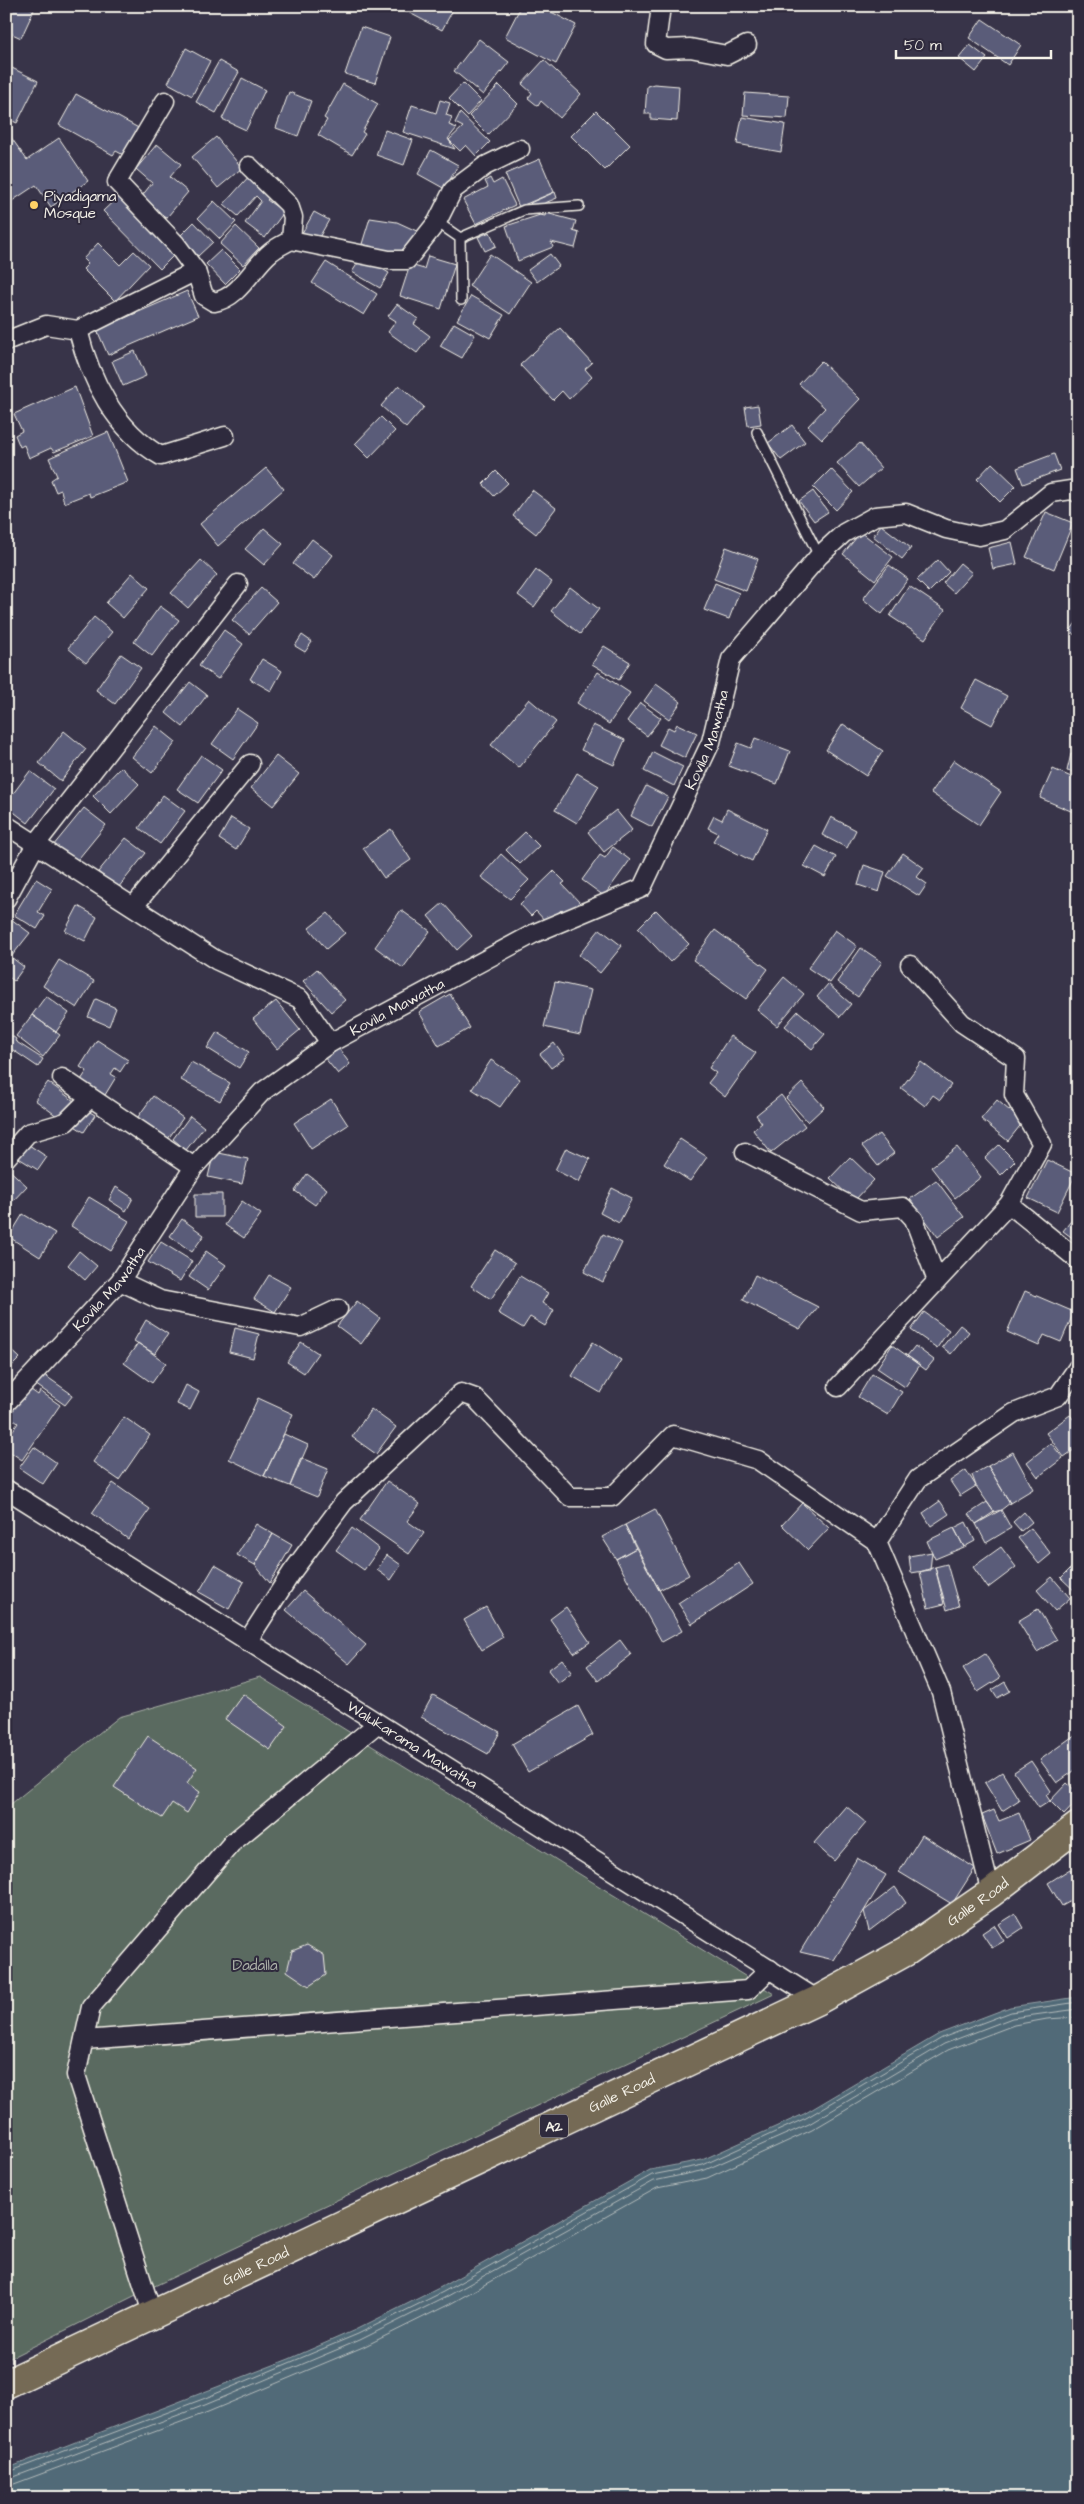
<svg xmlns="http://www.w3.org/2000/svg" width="1084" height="2504" viewBox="0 0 1084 2504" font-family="'Architects Daughter',sans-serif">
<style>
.green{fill:#5a6a61;stroke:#a7aea4}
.water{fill:#516a78;stroke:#92a0a5}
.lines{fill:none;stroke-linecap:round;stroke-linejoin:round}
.shore{stroke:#b3bbbb;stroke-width:1}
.building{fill:#5a5c79;stroke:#f4f1e8}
.service-casing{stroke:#f4f1e8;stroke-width:12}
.minor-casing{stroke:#f4f1e8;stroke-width:21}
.trunk-casing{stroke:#f4f1e8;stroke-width:31}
.service{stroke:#2f2a3d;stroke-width:9}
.minor{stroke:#2f2a3d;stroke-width:18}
.trunk{stroke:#756a55;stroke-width:28}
.poi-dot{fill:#ffd166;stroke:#2f2a3d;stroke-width:2}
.labels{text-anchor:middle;stroke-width:4;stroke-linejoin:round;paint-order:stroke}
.shield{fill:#2f2a3d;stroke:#b9b5b5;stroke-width:1}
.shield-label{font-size:14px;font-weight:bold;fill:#f4f1e8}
.poi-label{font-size:15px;fill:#f4f1e8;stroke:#2f2a3d;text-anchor:start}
.street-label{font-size:15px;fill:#f4f1e8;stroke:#2f2a3d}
.park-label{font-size:15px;fill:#afb4ab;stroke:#2f2a3d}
</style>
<rect width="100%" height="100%" fill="#383449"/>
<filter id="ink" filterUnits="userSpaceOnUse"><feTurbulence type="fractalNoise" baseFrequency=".02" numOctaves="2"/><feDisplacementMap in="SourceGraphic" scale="10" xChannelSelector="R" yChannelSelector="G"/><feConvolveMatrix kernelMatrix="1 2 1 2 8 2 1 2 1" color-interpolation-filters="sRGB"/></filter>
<g filter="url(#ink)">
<!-- green -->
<path class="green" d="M260,1677L774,1994L146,2290L6,2360V1808L119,1717Z"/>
<!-- water -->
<path class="water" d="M1078,1997V2498H6V2469L289,2359L355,2330L441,2287L650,2170L702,2160L804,2114L939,2034L1010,2007Z"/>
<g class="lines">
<!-- shore -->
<path class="shore" d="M6,2473L203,2399L358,2334L443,2292L652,2175L703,2165L806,2118L942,2038L1011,2012L1078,2002
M6,2480L205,2405L360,2340L446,2297L654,2181L705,2170L809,2124L944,2044L1012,2018L1078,2009
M6,2487L208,2412L363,2347L450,2304L657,2188L707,2178L812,2130L948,2050L1014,2025L1047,2019L1078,2017"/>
</g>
<!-- building -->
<path class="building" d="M6,6H26L34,10L21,38L6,31Z
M400,6H451L454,8L442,30L400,8Z
M521,6H540L576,25L556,64L505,37Z
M982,19L1021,45L1008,65L969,38Z
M361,27L390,37L375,83L345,74Z
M479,39L509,62L483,95L454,71Z
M970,45L987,58L976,72L959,58Z
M186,48L210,61L192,96L168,83Z
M544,60L581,94L560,118L541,101L538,106L528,98L532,93L522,84Z
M219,61L239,72L216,113L196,102Z
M6,65L38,81L17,123L6,118Z
M242,78L265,90L246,130L222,119Z
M463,83L481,101L467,116L449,98Z
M343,84L378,104L362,132L365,134L352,155L318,135L327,120L324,118Z
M654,84L679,86L677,121L651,119V114H645L647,86Z
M499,85L518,104L488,135L469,116Z
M289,92L311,101L298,136L276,128Z
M745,93L789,96L787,118L743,115Z
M76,94L144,131L129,158L116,151L113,155L59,125Z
M440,100L450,103L446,115L452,117L449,125L457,128L448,139L455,149L403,132L412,105L436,113Z
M596,111L630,145L605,170L571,136Z
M460,113L490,142L476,156L466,145L460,151L449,140L463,127L455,123Z
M742,117L785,124L781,152L737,144Z
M385,130L413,140L404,165L376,155Z
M10,136L27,160L59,138L88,181L51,207L36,185L6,205V138Z
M216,137L242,168L218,188L192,157Z
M157,144L181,164L170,177L188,192L163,222L138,201L152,183L136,169Z
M431,150L458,165L445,189L418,174Z
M540,159L554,192L519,207L505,174Z
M251,174L270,197L267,200L284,212L265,238L245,223L261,201L256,196L238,216L224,204Z
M490,178L493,184L502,179L515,205L476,224L463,200L488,187L485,181Z
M555,192L557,198L533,208L530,203Z
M120,195L176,253L160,269L103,211Z
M214,201L236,222L220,239L198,218Z
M314,212L329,220L317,241L302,233Z
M546,213L576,221L573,231L579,233L575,248L551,242L553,247L518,261L506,226L540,215L545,216Z
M370,218L397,222L421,233L403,256L362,244Z
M194,222L213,242L198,256L180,236Z
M236,226L259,248L243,265L220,244Z
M490,232L496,246L485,251L478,237Z
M98,243L120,265L134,251L149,265L115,301L83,269L88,264L83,259Z
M221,250L240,269L225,284L206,264Z
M490,254L531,282L510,314L469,286Z
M550,254L559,266L537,282L528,270Z
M428,256L455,264L441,309L400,296L410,265L424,269Z
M362,257L389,273L380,288L352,272Z
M326,262L377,294L364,315L312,283Z
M187,291L198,316L108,355L97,330Z
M471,296L504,315L490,338L457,320Z
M397,304L418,319L414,324L430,336L417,353L388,332L396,321L388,316Z
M454,323L475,335L462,358L440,346Z
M560,328L592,363L585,369L592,377L569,399L562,391L553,400L520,365Z
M135,351L146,376L123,386L112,361Z
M821,361L860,399L822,439L808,426L825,408L799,384Z
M399,385L424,407L406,428L381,406Z
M75,387L93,436L54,452L51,448L29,458L24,445L20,447L15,435L22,431L14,414Z
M758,405L761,424L748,426L745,407Z
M381,417L395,431L369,458L355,444Z
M792,425L805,442L781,460L768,443Z
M108,432L128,482L90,497L89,493L64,503L61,490L56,492L51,480L57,476L49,458Z
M860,443L881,468L859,487L837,463Z
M1054,454L1060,470L1023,484L1017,468Z
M992,463L1016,486L1000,502L977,479Z
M266,468L284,489L218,546L200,524Z
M831,469L853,492L836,510L813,487Z
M496,471L508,483L494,496L483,484Z
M532,490L556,508L536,534L513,516Z
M813,491L828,512L814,521L799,501Z
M1046,512L1073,523L1054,569L1026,557Z
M881,525L911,548L902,559L873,536Z
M264,528L283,544L264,565L245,549Z
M861,532L893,557L875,580L843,554Z
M312,539L333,555L314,580L293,564Z
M1012,542L1017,564L993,569L988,548Z
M726,547L758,559L746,591L714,579Z
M201,560L217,575L188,608L171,593Z
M938,560L949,572L929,592L917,580Z
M960,563L972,573L954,593L943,583Z
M889,565L908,579L882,614L863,599Z
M536,570L552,582L534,607L518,595Z
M132,573L149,588L123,618L106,603Z
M715,583L739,593L729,619L704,610Z
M909,586L945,610L925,639L890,616Z
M570,587L599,609L580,634L551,611Z
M261,588L277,602L249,634L232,620Z
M160,606L179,620L152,656L134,642Z
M94,617L112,632L86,663L68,648Z
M1078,620V637L1070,631Z
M224,630L243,644L218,679L199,666Z
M302,635L312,642L305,652L295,646Z
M604,646L630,662L619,680L592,664Z
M121,654L141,668L115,704L96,690Z
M262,659L282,671L271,691L250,679Z
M598,672L630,693L609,724L577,703Z
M976,680L1007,696L992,725L961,708Z
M190,682L207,695L183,727L166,713Z
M656,684L681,702L669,719L644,701Z
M529,699L556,722L519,768L491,745Z
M640,703L661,718L647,736L627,721Z
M237,709L258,723L233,759L212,744Z
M677,724L697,733L685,758L659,745L668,727L674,730Z
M843,724L883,751L866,776L826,750Z
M593,725L625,740L614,765L581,750Z
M156,726L176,742L152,773L132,757Z
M64,731L86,749L61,781L39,763Z
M755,738L790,751L777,784L729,766L738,743L751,748Z
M653,752L683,767L674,786L644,771Z
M1071,754L1078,755V773L1067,771Z
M201,755L222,770L198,803L177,789Z
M276,756L299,774L273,806L251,788Z
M954,760L1001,792L979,825L931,793Z
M121,767L139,784L111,814L93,796Z
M1053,769L1078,780V814L1040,798Z
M30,771L54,789L28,823L6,806V803Z
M577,773L599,786L577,823L555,810Z
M646,786L668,797L652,827L631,816Z
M163,795L185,811L160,844L139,828Z
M84,808L106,825L75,863L53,846Z
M727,809L767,829L752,861L713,841L718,833L708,828L714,816L722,820Z
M616,810L632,830L604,852L588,832Z
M831,817L856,830L847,848L822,835Z
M231,818L249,829L236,850L219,839Z
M391,829L411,860L384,878L363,848Z
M525,832L539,846L520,864L506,850Z
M126,838L146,853L118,888L98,872Z
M816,846L836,857L825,877L804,866Z
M613,847L630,860L604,896L582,880L600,855L605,858Z
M903,853L924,868L917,877L927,884L919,896L887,876Z
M501,854L529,880L510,899L481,877Z
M864,865L885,872L879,892L858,885Z
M554,871L565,882L562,884L581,904L567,917L561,910L547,923L536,911L531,916L520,904Z
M36,879L52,889L38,912L45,916L37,929L14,915Z
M443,903L472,936L457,950L428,916Z
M78,906L97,917L85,941L65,931Z
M401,910L430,931L403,968L375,947Z
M656,910L689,944L670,962L638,928Z
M328,913L345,933L326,949L309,928Z
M11,919L30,933L11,957L24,967L14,981L6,975V925Z
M600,929L622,946L600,973L579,955Z
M715,930L768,969L746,999L693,960Z
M835,930L857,946L830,983L808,968Z
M861,948L882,962L858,997L837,982Z
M59,960L94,981L77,1008L43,986Z
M317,969L345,1000L331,1012L303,981Z
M784,977L804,994L777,1026L757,1010Z
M555,982L591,990L580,1035L544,1027Z
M828,984L851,1004L840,1017L817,997Z
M450,994L470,1028L439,1046L419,1012Z
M46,996L69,1013L56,1032L32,1015Z
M96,999L116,1008L109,1026L88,1017Z
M276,1001L300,1030L277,1049L253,1019Z
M798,1011L825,1034L812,1049L785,1026Z
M32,1015L60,1035L43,1057L16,1036Z
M217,1032L249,1052L239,1068L207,1048Z
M8,1033L16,1039L15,1041L43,1059L38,1067L10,1048L6,1051Z
M730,1036L756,1053L725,1097L708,1083L716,1073L709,1068Z
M97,1040L128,1060L120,1072L115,1068L111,1074L116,1077L105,1095L81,1080L87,1071L80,1067Z
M554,1043L565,1058L551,1068L540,1054Z
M337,1046L350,1064L338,1074L324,1057Z
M491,1060L520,1079L500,1107L472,1089Z
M191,1062L230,1083L220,1101L181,1080Z
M921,1062L951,1085L940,1100L933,1095L925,1106L901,1088Z
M48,1082L74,1101L61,1119L35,1100Z
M802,1083L824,1107L808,1122L786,1098Z
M781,1095L805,1126L771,1153L753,1130L762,1123L756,1115Z
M153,1096L183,1118L165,1143L135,1121Z
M331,1099L348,1125L311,1149L294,1123Z
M997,1100L1023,1122L1008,1141L981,1119Z
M83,1108L95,1115L84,1132L73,1125Z
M190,1116L204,1127L186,1150L173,1139Z
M879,1134L894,1153L878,1166L862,1146Z
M680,1139L707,1157L690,1181L664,1164Z
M26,1143L47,1157L38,1170L17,1157Z
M999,1145L1015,1161L1001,1175L985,1158Z
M957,1147L981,1177L955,1198L931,1167Z
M566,1148L590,1159L579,1182L555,1170Z
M214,1152L248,1159L242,1184L208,1177Z
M850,1157L874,1180L854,1201L830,1178Z
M1047,1160L1076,1174L1057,1212L1028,1198Z
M6,1167L27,1186L12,1202L6,1197Z
M307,1174L327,1189L315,1205L295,1191Z
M936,1180L964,1217L938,1237L910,1199Z
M116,1187L133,1198L126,1211L109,1200Z
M612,1188L632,1198L619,1223L600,1213Z
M195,1194H222V1217H195Z
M89,1197L129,1221L111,1251L71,1226Z
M242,1201L261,1214L244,1238L225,1225Z
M1078,1212V1242L1063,1231Z
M23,1214L55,1233L40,1257L9,1237Z
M182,1219L204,1235L192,1252L170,1236Z
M603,1234L622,1243L603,1282L584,1272Z
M161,1242L192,1261L180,1281L148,1262Z
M495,1250L515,1263L491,1299L471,1286Z
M79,1251L97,1266L85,1280L68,1265Z
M206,1251L226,1265L208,1290L189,1277Z
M269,1275L291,1287L275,1312L254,1299Z
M755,1275L818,1307L800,1329L743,1300Z
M520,1276L548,1293L542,1303L554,1310L545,1326L530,1317L523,1328L498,1313Z
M1025,1291L1074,1312L1061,1342L1044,1335L1039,1346L1007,1332Z
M357,1301L380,1318L361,1344L337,1326Z
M924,1312L949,1330L937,1348L911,1330Z
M146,1320L168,1334L155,1354L134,1341Z
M960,1325L969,1332L951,1354L942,1347Z
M235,1328L259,1334L253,1358L229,1352Z
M301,1342L318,1353L304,1373L287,1362Z
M593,1342L621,1360L601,1393L572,1376Z
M138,1343L166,1363L152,1383L124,1363Z
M6,1345L20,1358L6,1372Z
M892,1345L920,1365L905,1387L877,1368Z
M915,1346L934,1360L926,1370L907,1356Z
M40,1372L73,1395L65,1405L32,1382Z
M872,1374L902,1392L888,1415L858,1397Z
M186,1385L199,1392L190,1410L177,1404Z
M27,1387L38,1395L40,1391L60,1405L22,1460L6,1449V1440L18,1423L7,1415Z
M258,1398L293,1414L264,1476L229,1459Z
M371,1409L396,1427L376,1454L352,1437Z
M1070,1415L1078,1425V1447L1064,1457L1046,1433Z
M124,1417L150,1435L119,1480L93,1462Z
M284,1434L308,1445L290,1486L264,1476Z
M1051,1443L1063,1458L1038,1477L1027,1462Z
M34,1447L57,1463L43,1484L19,1468Z
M1013,1452L1033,1489L1010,1503L988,1466Z
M301,1458L328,1469L317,1497L290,1486Z
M988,1466L1010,1503L1001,1510L994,1512L976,1486L972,1475Z
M966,1470L976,1486L960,1496L950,1481Z
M387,1481L420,1504L407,1521L424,1533L409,1554L360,1520Z
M113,1483L150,1509L128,1539L92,1513Z
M940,1501L949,1514L931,1526L923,1513Z
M987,1502L994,1512L976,1524L969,1514Z
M802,1503L829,1528L808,1550L782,1525Z
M655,1509L689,1575L659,1590L625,1525Z
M1001,1510L1011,1528L986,1543L976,1524Z
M1024,1512L1032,1522L1021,1531L1013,1522Z
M966,1522L975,1541L964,1547L954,1528Z
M256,1524L273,1534L255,1565L237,1555Z
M625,1525L636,1548L616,1559L602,1537Z
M352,1528L379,1549L364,1570L336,1550Z
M954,1528L964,1547L935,1559L927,1541Z
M1031,1528L1051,1554L1039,1564L1018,1538Z
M273,1534L292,1545L270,1583L255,1565Z
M1001,1547L1016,1567L988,1588L973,1567Z
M636,1548L682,1631L662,1642L616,1559Z
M932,1552L930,1570L911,1573L909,1556Z
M387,1555L401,1565L391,1580L377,1570Z
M1078,1561V1594L1061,1578Z
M739,1563L753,1584L692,1624L678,1603Z
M947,1564L959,1606L947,1610L935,1567Z
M215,1565L244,1582L229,1609L199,1592Z
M935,1567L944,1604L928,1608L920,1572Z
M1052,1577L1070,1598L1055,1611L1037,1590Z
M303,1591L366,1645L349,1664L286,1610Z
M486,1607L503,1637L482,1650L464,1620Z
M566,1607L590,1642L574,1653L550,1619Z
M1038,1609L1057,1640L1037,1652L1018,1621Z
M1078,1619V1639L1069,1627Z
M620,1640L631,1655L598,1681L587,1666Z
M985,1654L1000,1678L978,1692L963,1668Z
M562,1659L572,1672L558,1683L548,1670Z
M1005,1682L1010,1691L997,1698L992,1690Z
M243,1694L287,1726L270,1750L225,1719Z
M433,1695L500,1732L488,1754L421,1717Z
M578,1706L593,1735L528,1772L512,1744Z
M1076,1734L1078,1737V1768L1057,1783L1040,1760Z
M148,1736L197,1768L187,1783L200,1792L187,1813L172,1803L162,1818L114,1787Z
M1031,1761L1051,1791L1046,1795L1050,1801L1039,1808L1014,1772Z
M1002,1772L1019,1800L1002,1811L985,1783Z
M1067,1783L1078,1793V1800L1064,1815L1050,1801Z
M846,1806L866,1823L834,1861L814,1843Z
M994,1810L999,1821L1019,1813L1030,1840L997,1854L982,1815Z
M922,1835L975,1868L952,1904L899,1872Z
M857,1858L886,1875L864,1911L834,1960L800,1952Z
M1070,1869L1078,1882V1897L1062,1906L1048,1883Z
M895,1887L906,1903L869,1931L864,1911Z
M1015,1914L1023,1928L1008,1938L999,1924Z
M994,1925L1004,1941L992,1948L982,1933Z
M307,1945L324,1955L326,1975L309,1986L287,1971L292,1951Z"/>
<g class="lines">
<defs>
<path id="service" d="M437,222L460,238L461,300
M460,238L524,210L579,206
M757,432L819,556"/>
<g id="minor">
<path d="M661,6L656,44L666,49L690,48L727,55L747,45"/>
<path d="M165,101L117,182L176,244L196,271"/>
<path d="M249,166L289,205L293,217L291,240L389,260H407L437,222L453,190L485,166L520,149"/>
<path d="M78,330C90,379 115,430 161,456L225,436"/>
<path d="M6,341L46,325L78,330L196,271L204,296L214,302C240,298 252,267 271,252C277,247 284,244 291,240"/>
<path d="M6,825L216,960L300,999L330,1043"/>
<path d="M6,899L36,844L238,584"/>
<path d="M134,906L250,764"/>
<path d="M910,965L962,1023L1016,1059L1014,1095L1042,1144L1009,1204L1078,1260"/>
<path d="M62,1078L194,1167"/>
<path d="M745,1152L861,1211L903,1207L914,1219L937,1281"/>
<path d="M6,1158L28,1133L66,1122L90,1098"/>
<path d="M120,1281L160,1300L300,1327L338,1309"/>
<path d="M838,1387L1009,1204"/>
<path id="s1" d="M6,1403L120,1281L194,1167L262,1092L330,1043L535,933L642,888L711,742L731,659L819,556L844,533L875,516L906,513L946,529L979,536L1005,530L1051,493L1071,490L1078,493"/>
<path id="s2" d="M6,1489L818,2000"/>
<path d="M877,1542L918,1479L1014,1413L1058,1396L1078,1367"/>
<path d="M247,1642L292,1572L344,1502L461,1393L475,1398L570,1497H612L673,1435L758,1460L877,1542L941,1692L991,1893"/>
<path d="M84,2040L748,1990L770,1969"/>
<path d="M153,2316L76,2075L91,2007L232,1843L377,1724"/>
</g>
<g id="trunk">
<path id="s3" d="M6,2384L818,2000L907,1951L991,1893L1078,1826"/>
</g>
</defs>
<!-- service casing -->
<use href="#service" class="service-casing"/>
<!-- minor casing -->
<use href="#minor" class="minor-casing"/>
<!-- trunk casing -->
<use href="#trunk" class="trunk-casing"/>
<!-- service -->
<use href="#service" class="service"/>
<!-- minor -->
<use href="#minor" class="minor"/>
<!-- trunk -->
<use href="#trunk" class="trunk"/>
</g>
</g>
<!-- markers -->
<circle class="poi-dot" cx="34" cy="205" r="5"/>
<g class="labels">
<!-- shield labels -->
<rect class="shield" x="540" y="2114.5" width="28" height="23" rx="4"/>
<g class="shield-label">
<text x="554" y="2131">A2</text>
</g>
<!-- poi labels -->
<g class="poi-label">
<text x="44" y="201">Piyadigama<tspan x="44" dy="17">Mosque</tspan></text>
</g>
<!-- street labels -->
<g class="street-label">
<text dy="5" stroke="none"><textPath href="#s1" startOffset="999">Kovila Mawatha</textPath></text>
<text dy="5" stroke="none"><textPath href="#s1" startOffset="564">Kovila Mawatha</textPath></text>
<text dy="5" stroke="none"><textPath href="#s1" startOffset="154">Kovila Mawatha</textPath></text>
<text dy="5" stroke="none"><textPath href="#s2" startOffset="480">Walukarama Mawatha</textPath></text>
<text dy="5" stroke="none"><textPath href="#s3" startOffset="1086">Galle Road</textPath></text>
<text dy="5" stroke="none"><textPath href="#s3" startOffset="681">Galle Road</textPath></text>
<text dy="5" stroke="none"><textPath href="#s3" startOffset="276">Galle Road</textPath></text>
</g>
<!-- park labels -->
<g class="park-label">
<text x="255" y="1970">Dadalla</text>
</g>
</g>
<!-- margin -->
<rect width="1084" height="2504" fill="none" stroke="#2f2a3d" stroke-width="25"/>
<rect x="12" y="12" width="1059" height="2479" fill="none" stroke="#f4f1e8" stroke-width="2" filter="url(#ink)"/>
<!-- scale -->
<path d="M896 50v8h155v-8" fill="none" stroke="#f4f1e8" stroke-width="2.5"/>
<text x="904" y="50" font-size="15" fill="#f4f1e8" stroke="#2f2a3d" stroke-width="4" paint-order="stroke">50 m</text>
</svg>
